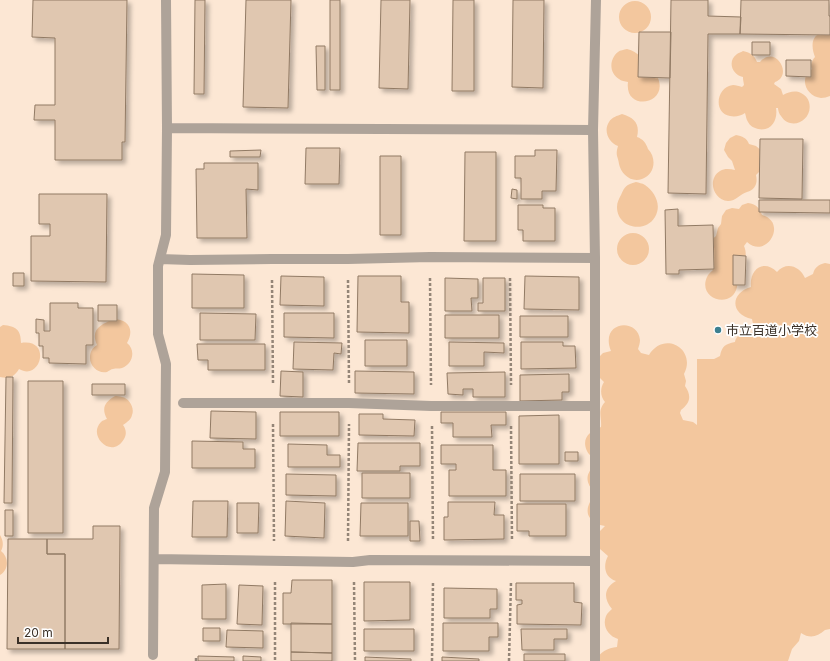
<svg xmlns="http://www.w3.org/2000/svg" width="830" height="661" viewBox="0 0 830 661" font-family="Inter,'Noto Sans JP',sans-serif">
<style>
.green{fill:#f3c79e}
.building{fill:#e0c7b0;stroke:#917a64;filter:url(#shadow)}
.lines{fill:none;stroke-linecap:round;stroke-linejoin:round}
.path{stroke:#948577;stroke-width:2.5;stroke-dasharray:3 2;stroke-linecap:butt}
.street{stroke:#aea399;stroke-width:10}
.poi-dot{fill:#3d8090;stroke:#fff;stroke-width:1.5}
.labels{text-anchor:middle;stroke-width:3.5;stroke-linejoin:round;paint-order:stroke}
.poi-label{font-size:13px;fill:#3a3027;stroke:#fff;text-anchor:start}
</style>
<defs>
<filter id="shadow"><feDropShadow dx="3.5" dy="3.5" stdDeviation="2" flood-color="#0004"/></filter>
</defs>
<rect width="100%" height="100%" fill="#fce7d4"/>
<!-- green -->
<path class="green" d="M619 17a16 16 0 1 1 32 0a16 16 0 1 1-32 0Z
M830,32V96C827,97 824,98 821,98C809,97 801,84 807,74C807,74 811,70 812,69C810,65 812,60 815,57C812,49 810,38 820,33C823,32 827,32 830,32Z
M627,49C639,52 642,59 650,68C653,71 656,75 658,78C669,105 624,112 628,82C625,81 621,81 619,79C609,73 609,59 618,52C620,50 624,50 627,49Z
M743,51C751,53 754,55 757,62H760C775,44 794,75 775,82L774,84L781,89L783,95C789,92 795,90 801,93C805,95 808,98 809,102C814,120 791,132 781,116C779,114 778,110 778,108H776C778,119 772,132 758,129C754,128 750,126 748,122C746,119 746,116 745,113C741,116 735,117 730,116C713,113 716,87 733,85C736,85 739,86 742,87L744,85L743,79V77C732,75 727,61 737,54C738,53 742,52 743,51Z
M622,114C635,118 640,124 637,137C643,139 646,143 648,149C657,158 655,175 642,179C631,183 621,174 619,164C618,156 615,156 618,146C609,143 603,131 609,122C612,117 617,116 622,114Z
M736,135C742,136 747,138 749,144L756,146L763,152V168L756,175C758,183 755,190 747,192C740,194 736,201 728,201C713,200 707,179 720,171C725,168 730,169 735,170L732,161L728,157L724,150L726,143L730,138Z
M636,182C639,183 642,183 645,185C655,192 662,205 655,217C645,234 617,228 617,207C617,202 619,199 621,195C625,186 626,185 636,182Z
M748,203C756,204 759,207 762,215C788,222 767,260 747,242L744,246C749,258 742,263 735,272L733,273C736,277 738,282 737,287C732,310 697,299 707,277C708,274 711,272 713,270L710,267L709,242L716,236L718,228L721,224L722,216L726,210L732,208L739,209L742,205Z
M617 249a16 16 0 1 1 32 0a16 16 0 1 1-32 0Z
M825,263L830,264V629L825,630C817,637 810,639 801,633L799,641L792,649L788,661H596C599,652 608,648 617,647L618,639C608,636 602,626 606,616C607,613 610,611 612,609C603,598 604,588 616,581C604,577 603,565 608,556L600,549L599,532L605,526C602,525 598,525 596,523C583,516 587,504 595,495V493C585,482 585,475 595,464C593,455 590,457 587,451C581,438 590,431 601,427C602,417 597,411 605,402C600,396 600,388 604,382L598,376L597,359L603,353L611,351C599,321 638,317 640,340C640,343 639,346 638,349L641,353L649,355C664,330 697,349 684,374L686,381L685,386C692,396 690,403 681,410L680,413L683,420L693,422L697,425V359H714L720,356C722,346 725,344 735,342C736,336 741,332 748,335L751,332H755V330L756,328L753,324L752,319C730,314 730,293 751,287C749,269 764,259 777,272C786,261 800,266 805,278L813,274C815,267 818,265 825,263Z
M113,319C128,319 135,329 127,343C136,350 133,364 122,368C119,369 116,368 113,369C111,369 109,371 107,372C98,374 90,366 90,358C90,352 92,348 97,345C90,329 101,325 113,319Z
M3,325C16,326 21,330 21,343C52,338 41,382 19,369C14,377 9,379 0,377V327Z
M115,396C117,396 120,396 122,397C129,398 135,408 132,415C131,420 127,422 123,425C126,429 127,434 124,439C112,460 87,436 101,422C103,420 105,420 107,419C101,408 105,402 115,396Z
M0,535C3,540 4,545 1,551C9,557 9,570 0,575Z"/>
<!-- building -->
<path class="building" d="M33,0H127L125,142H122V160H55V120H34L35,105H55V38L32,37Z
M195,0H205L204,94H194Z
M246,0H291L288,108L243,107Z
M330,0H340V90H330Z
M381,0H410L408,89L379,88Z
M453,0H474V91H452Z
M513,0H544L543,88L512,87Z
M671,0H708V16L741,17L740,34H708L706,194L668,193Z
M741,0H829V16H830V35L740,34Z
M639,32H671L670,78L638,77Z
M752,42H770V55H752Z
M316,46H325V90H317Z
M786,60H811V77L786,76Z
M760,139H803L802,199L759,198Z
M306,148H340L339,184H305Z
M261,150L260,157H230V151Z
M535,150H557L556,191H542V199H521V178H515V156H535Z
M465,152H496V241H464Z
M380,156H401V235H380Z
M204,163H258V190L246,189L247,238H197L196,169H204Z
M512,189L517,190V199L511,198Z
M39,194H107L106,282L31,281V236H50V224H39Z
M759,200H830V213L759,212Z
M518,205H543V208H555V241H523V230H518Z
M678,209V226L713,225L714,269L679,270V274H666L665,210Z
M733,255L746,256L745,285H733Z
M13,273H24V286H13Z
M192,274L244,275V308H192Z
M281,276L324,277V306L280,305Z
M358,276H401V302H409V333L357,332Z
M525,276L579,277V310L524,309Z
M445,278L478,279V298H471L472,311H445Z
M483,278H505V311H478V303H483Z
M50,303H78V308H93V345H86V364L49,363V358H43V346H39V333H36V319L44,320V331H50Z
M98,305H117V321H98Z
M200,313L256,314L255,340H200Z
M284,313H334V338L284,337Z
M445,315H499V338H445Z
M520,316H568V337H520Z
M365,340H407V366H365Z
M294,342L342,343L341,354L334,353L333,370L293,369Z
M449,342L504,343V353L484,352V366H449Z
M521,342H563V346H575L576,368L521,369Z
M197,344H265V370H208V360H198Z
M281,371L303,372V397L280,396Z
M355,371L414,372V394L355,393Z
M505,372V397H473V389H463V395L448,394L447,373Z
M569,374V392H562V400L520,401V375Z
M6,377H13L12,503H4Z
M28,381H63V533H28Z
M92,384H125V395H92Z
M211,411L256,412V439L210,438Z
M280,412H339V436H280Z
M441,412H506V425H491L492,437H453V423H441Z
M359,414H383V419L415,420L414,436L359,435Z
M559,415V464H519V416Z
M192,441L243,442V449H255V468H192Z
M358,443H420V466H400V471H357Z
M288,444L327,445V455H340V467H288Z
M441,445H493V470H506V496H449V470H456V464H441Z
M565,452H578V461H565Z
M362,473H410V498H362Z
M286,474L336,475V496L286,495Z
M520,474H575V501H520Z
M193,501H228L227,537H192Z
M286,501L325,503L324,538L285,536Z
M448,502H495L494,515H504V539L444,540V517H448Z
M237,503H259L258,533H237Z
M361,503H408V536H360Z
M517,504H566V536H529V531H517Z
M5,510H13V536H5Z
M410,521H419L420,541H410Z
M93,526H120L119,649H65V554H47V539H93Z
M8,539H47V554H65V649H7Z
M292,580H332V624H283V593H291Z
M364,582H410V620L364,621Z
M516,583H574V602L582,603L581,625L517,624V605L522,604V600H516Z
M226,584V619H202V585Z
M239,585L263,586L262,625L237,624Z
M444,588L497,589V609H490V618H444Z
M291,623L332,624V653L291,652Z
M443,623H498V637H489V651H443Z
M203,628H220V641H203Z
M364,629H414V651H364Z
M521,629H567V639H554V650H522Z
M227,630L263,631V648L226,647Z
M291,652L332,653V661H291Z
M524,654H565V661H524Z
M198,656L234,657V661H198Z
M243,656L261,657V661H243Z
M365,657L411,659V661H365Z
M442,657L479,659V661H442Z"/>
<g class="lines">
<!-- path -->
<path class="path" d="M430,278L431,385
M510,278L511,385
M272,280L273,383
M348,280L349,383
M273,424L274,541
M432,426L433,541
M511,426L512,541
M348,541L349,424
M275,582V661
M354,582L355,661
M196,661V656
M432,661L433,582
M509,661L511,582"/>
<!-- street -->
<path class="street" d="M167,128L593,130
M160,259L190,260L272,259H348L430,257L595,258
M183,403H349L431,406H595
M154,559L353,562L370,560L594,561
M153,655L154,508L165,472L166,364L158,334V266L166,235L167,128L166,0
M595,661V258L593,130L596,0"/>
</g>
<!-- markers -->
<circle class="poi-dot" cx="718" cy="330" r="4"/>
<g class="labels">
<!-- poi labels -->
<g class="poi-label">
<text x="726" y="335">市立百道小学校</text>
</g>
</g>
<!-- scale -->
<path d="M18 637v6h90v-6" fill="none" stroke="#3a3027" stroke-width="2"/>
<text x="24" y="637" font-size="12" fill="#3a3027" stroke="#ffffff" stroke-width="3" paint-order="stroke">20 m</text>
</svg>
